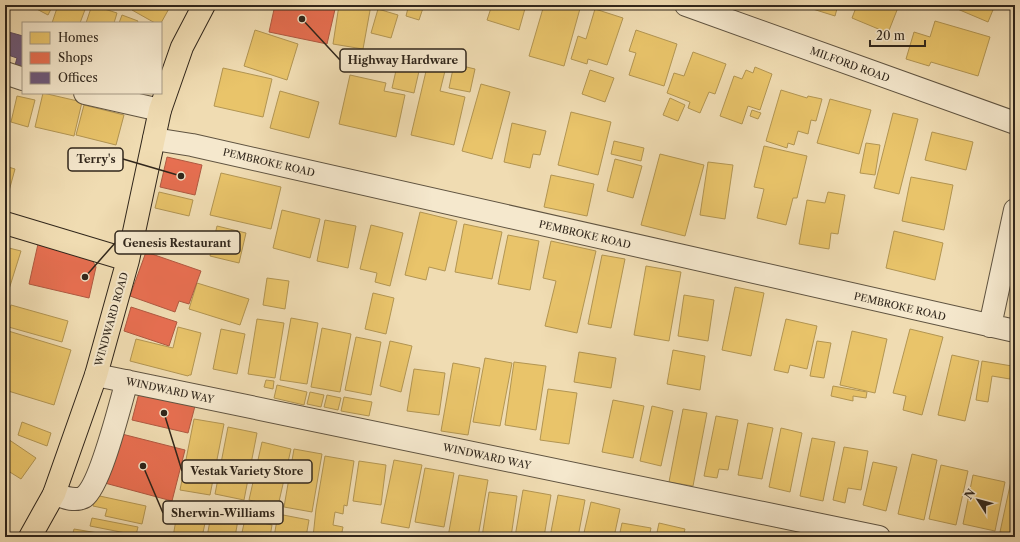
<svg xmlns="http://www.w3.org/2000/svg" width="1020" height="542" viewBox="0 0 1020 542" font-family="'Libre Caslon Text',serif">
<style>
.homes{fill:#e9c46a;stroke:#b29552}
.shops{fill:#e76f51;stroke:#b05941}
.offices{fill:#6d597a;stroke:#5b4a5e}
.lines{fill:none;stroke-linecap:round;stroke-linejoin:round}
.minor-casing{stroke:#605441;stroke-width:24}
.major-casing{stroke:#30261b;stroke-width:24}
.minor{stroke:#f5e8cd;stroke-width:22}
.major{stroke:#f0dcb2;stroke-width:22}
.labels{text-anchor:middle;stroke-width:4;stroke-linejoin:round;paint-order:stroke}
.street-label{font-size:10px;fill:#30261b;stroke:#f5e8cd}
.leader{fill:none;stroke:#30261b;stroke-width:1.5}
.callout-dot{fill:#30261b;stroke:#f5e8cd;stroke-width:1.5}
.callout{fill:#f5e8cd;stroke:#30261b;stroke-width:1.5}
.callout-label{font-size:11px;text-anchor:middle;font-weight:bold;fill:#30261b}
</style>
<rect width="100%" height="100%" fill="#f0dcb2"/>
<filter id="stains"><feTurbulence type="fractalNoise" baseFrequency=".005" numOctaves="4"/><feColorMatrix values="0 0 0 0 .2 0 0 0 0 .09 0 0 0 0 .02 0 0 0 .5 -.17"/></filter>
<radialGradient id="worn" r=".72"><stop offset=".6" stop-color="#630" stop-opacity="0"/><stop offset="1" stop-color="#630" stop-opacity=".3"/></radialGradient>
<!-- homes -->
<path class="homes" d="M29,5H53L48,15Z
M58,5H80L86,7L80,23H52Z
M92,5L117,13L114,23H86Z
M134,5H171L161,23H155L132,10Z
M339,5H371L363,49L333,44Z
M400,5H424L419,20L406,16L408,8Z
M492,5H526L519,30L487,20Z
M544,5H581L564,66L529,56Z
M800,5H838L835,16Z
M857,5H899L888,33L852,18Z
M900,5H912L911,9Z
M948,5H995L988,22Z
M378,9L398,15L391,38L371,33Z
M595,9L623,18L607,65L588,59L587,64L571,59L578,36L586,39Z
M122,15L138,21L137,23H119Z
M935,21L990,37L978,76L931,62L929,66L906,59L914,32L930,37Z
M255,30L298,44L287,80L244,66Z
M636,30L677,44L664,86L629,75L636,53L629,51Z
M693,52L726,64L715,94L709,92L700,113L688,108L690,102L667,93L674,73L684,76Z
M400,53L422,58L414,93L392,88Z
M454,64L475,69L470,92L449,88Z
M427,67L445,71L440,91L465,97L454,145L411,135Z
M755,67L772,74L760,110L748,106L742,124L720,116L734,76L742,79L746,70L753,73Z
M223,68L272,79L263,117L214,106Z
M590,70L614,78L605,102L582,94Z
M350,75L386,83L384,91L405,95L396,137L339,124Z
M481,84L510,92L492,159L462,151Z
M781,90L807,98L808,96L822,99L816,121L811,120L808,134L798,131L794,145L788,143L787,148L766,141Z
M280,91L319,102L309,138L270,128Z
M43,93L82,102L74,136L35,127Z
M17,96L35,100L28,127L11,122Z
M670,98L685,105L678,121L663,115Z
M830,99L871,110L859,154L817,143Z
M84,105L124,115L116,145L76,135Z
M752,110L761,113L758,119L750,116Z
M571,112L611,122L598,175L558,165Z
M893,113L918,119L899,194L874,188Z
M512,123L546,131L540,155L533,154L530,168L504,162Z
M932,132L973,142L966,170L925,160Z
M614,141L644,148L641,161L611,154Z
M866,143L880,145L875,175L860,173Z
M764,146L807,156L797,198H793L786,225L757,218L764,189L754,187Z
M660,154L704,165L685,236L641,225Z
M615,159L642,166L633,198L607,191Z
M708,162L733,165L725,219L700,215Z
M5,166L15,169L9,191H5Z
M221,173L281,187L271,229L210,215Z
M551,175L594,184L587,216L544,207Z
M911,177L953,185L944,230L902,221Z
M159,192L193,200L189,216L155,208Z
M828,192L845,195L838,234L831,233L829,249L799,244L807,200L825,203Z
M282,210L320,219L310,258L273,248Z
M420,212L457,221L445,271L429,267L426,280L405,275Z
M325,220L356,226L348,268L317,261Z
M464,224L502,232L492,279L455,272Z
M371,225L403,233L390,286L375,282L377,273L360,269Z
M217,226L246,233L239,263L210,256Z
M894,231L943,243L935,280L886,268Z
M508,235L539,241L530,290L498,284Z
M551,241L596,251L577,333L545,326L556,281L543,278Z
M5,247L21,251L5,302Z
M602,255L625,259L611,328L588,324Z
M646,266L681,272L669,341L634,335Z
M267,278L289,281L285,309L263,305Z
M197,283L249,299L240,325L189,309Z
M735,287L764,293L751,356L722,350Z
M373,293L394,298L386,334L365,329Z
M684,295L714,300L708,341L678,336Z
M11,305L68,321L62,342L5,326Z
M291,318L318,323L307,384L280,380Z
M257,319L284,323L275,378L248,374Z
M786,319L817,326L807,369L790,365L788,373L774,370Z
M178,327L201,333L191,375H189L188,376L130,361L136,339L173,348Z
M322,328L351,334L340,392L311,387Z
M221,329L245,334L237,374L213,369Z
M910,329L943,337L922,415L903,410L906,396L893,393Z
M5,330L71,350L54,405L5,390Z
M852,331L887,339L875,393L840,385Z
M356,337L381,342L371,395L345,390Z
M390,341L412,346L401,392L380,386Z
M817,341L831,343L824,378L810,376Z
M673,350L705,356L700,390L667,384Z
M579,352L616,358L611,388L574,382Z
M952,355L979,361L965,421L938,415Z
M485,358L512,363L500,426L473,422Z
M982,361L1012,366L1010,379L992,376L988,402L976,400Z
M514,362L546,366L536,430L505,425Z
M453,363L480,368L468,435L441,431Z
M414,369L445,373L439,415L407,411Z
M266,380L274,381L273,389L264,387Z
M277,385L307,392L304,405L274,398Z
M833,386L867,392L866,398L853,396V401L831,396Z
M548,389L577,393L569,444L540,440Z
M310,392L324,395L321,407L307,404Z
M327,395L341,398L338,410L324,407Z
M344,397L372,402L369,416L341,411Z
M613,400L644,406L633,458L602,452Z
M652,406L673,411L661,466L640,461Z
M683,409L707,413L693,486L669,482Z
M716,416L738,420L728,470L719,469L717,478L704,476Z
M194,419L224,424L210,495L180,490Z
M22,422L51,433L47,446L18,435Z
M748,423L773,428L762,479L738,475Z
M228,427L257,433L244,500L215,494Z
M781,428L802,433L790,492L769,487Z
M5,437L36,458L21,479L5,469Z
M812,438L835,442L823,501L800,496Z
M262,442L291,449L278,506L249,500Z
M844,447L868,451L861,490L848,488L845,503L833,500Z
M294,449L322,454L312,512L284,507Z
M912,454L937,460L924,520L898,514Z
M325,456L354,461L347,506L344,505L343,514L335,512L333,525L343,527L341,537H313L316,509Z
M394,460L422,465L409,528L381,523Z
M359,461L386,465L381,505L353,501Z
M873,462L897,467L886,511L863,505Z
M941,465L968,471L956,525L929,519Z
M425,468L454,473L444,527L415,522Z
M459,475L488,480L478,537H448Z
M973,475L1005,482L995,531L963,524Z
M1011,481L1015,482V535L1000,532Z
M523,490L551,495L544,537H515Z
M489,492L517,496L511,537H482Z
M95,495L146,506L142,524L105,516L107,509L93,506Z
M558,495L585,500L578,537H550Z
M591,502L620,509L614,537H583Z
M178,508L207,514L202,537H173Z
M278,514L309,520L306,537H274Z
M211,515L238,520L235,537H207Z
M92,518L138,527L136,535L90,526Z
M245,519L272,525L270,537H241Z
M622,523L651,528L649,537H619Z
M659,523L685,529L683,537H656Z
M74,529L122,537H72Z
M726,533L738,536V537H726Z
M756,534L767,537H755Z"/>
<!-- shops -->
<path class="shops" d="M275,5H336L327,44L269,32Z
M167,157L202,165L195,195L160,187Z
M38,244L90,256L96,267L89,298L29,284Z
M146,252L201,271L189,304L179,301L175,312L130,296Z
M131,307L177,322L169,346L124,331Z
M139,393L195,406L188,433L132,420Z
M114,432L185,450L172,501L101,482Z"/>
<!-- offices -->
<path class="offices" d="M5,31L23,36V67L15,65L17,58L5,54Z"/>
<g class="lines">
<defs>
<path id="minor" d="M686,5L1015,123
M5,73L23,79
M85,93L160,110
M154,139L192,145L1015,331
M990,326L1015,210
M96,375L879,537
M54,494C63,497 75,502 84,497C101,485 120,404 127,381"/>
<path id="major" d="M5,223L128,260
M30,537L54,494L96,375L128,260L160,110L182,47L204,5"/>
</defs>
<!-- minor casing -->
<use href="#minor" class="minor-casing"/>
<!-- major casing -->
<use href="#major" class="major-casing"/>
<!-- minor -->
<use href="#minor" class="minor"/>
<!-- major -->
<use href="#major" class="major"/>
</g>
<g class="labels">
<!-- street labels -->
<g class="street-label">
<text transform="translate(850 64) rotate(20)" y="4">MILFORD ROAD</text>
<text transform="translate(269 162) rotate(13)" y="4">PEMBROKE ROAD</text>
<text transform="translate(585 234) rotate(13)" y="4">PEMBROKE ROAD</text>
<text transform="translate(900 306) rotate(13)" y="4">PEMBROKE ROAD</text>
<text transform="translate(111 319) rotate(-74)" y="4">WINDWARD ROAD</text>
<text transform="translate(170 390) rotate(12)" y="4">WINDWARD WAY</text>
<text transform="translate(487 456) rotate(12)" y="4">WINDWARD WAY</text>
</g>
</g>
<!-- callouts -->
<path class="leader" d="M302 19L340 60M181 176L123 159M85 277L115 243M164 413L182 471M143 466L163 513"/>
<g class="callout-dot">
<circle cx="302" cy="19" r="4"/>
<circle cx="181" cy="176" r="4"/>
<circle cx="85" cy="277" r="4"/>
<circle cx="164" cy="413" r="4"/>
<circle cx="143" cy="466" r="4"/>
</g>
<g class="callout">
<rect x="340" y="49" width="126" height="23" rx="4"/>
<rect x="68" y="148" width="55" height="23" rx="4"/>
<rect x="115" y="231" width="125" height="23" rx="4"/>
<rect x="182" y="460" width="130" height="23" rx="4"/>
<rect x="163" y="501" width="120" height="23" rx="4"/>
</g>
<g class="callout-label">
<text x="403" y="64">Highway Hardware</text>
<text x="96" y="163">Terry's</text>
<text x="177" y="247">Genesis Restaurant</text>
<text x="247" y="475">Vestak Variety Store</text>
<text x="223" y="517">Sherwin-Williams</text>
</g>
<!-- margin -->
<rect width="1020" height="542" fill="none" stroke="#f0dcb2" stroke-width="20"/>
<rect x="6" y="6" width="1008" height="530" fill="none" stroke="#30261b" stroke-width="2"/>
<rect x="10" y="10" width="1000" height="522" fill="none" stroke="#30261b"/>
<!-- legend -->
<rect x="22" y="22" width="140" height="72" fill="#f5e8cd" stroke="#a69a86"/>
<rect x="30" y="32" width="20" height="12" fill="#e9c46a" stroke="#a69a86"/>
<text x="58" y="42" font-size="12" fill="#30261b">Homes</text>
<rect x="30" y="52" width="20" height="12" fill="#e76f51" stroke="#a69a86"/>
<text x="58" y="62" font-size="12" fill="#30261b">Shops</text>
<rect x="30" y="72" width="20" height="12" fill="#6d597a" stroke="#a69a86"/>
<text x="58" y="82" font-size="12" fill="#30261b">Offices</text>
<!-- north arrow -->
<g transform="translate(978 500) rotate(306)" stroke="#f5e8cd" stroke-width="3" paint-order="stroke">
<path d="M0-3L7 15L0 10L-7 15Z" fill="#30261b"/>
<text y="-6" font-size="11" font-weight="bold" text-anchor="middle" fill="#30261b">N</text>
</g>
<!-- scale -->
<path d="M870 40v6h55v-6" fill="none" stroke="#30261b" stroke-width="2"/>
<text x="876" y="40" font-size="12" fill="#30261b" stroke="#f5e8cd" stroke-width="3" paint-order="stroke">20 m</text>
<rect width="100%" height="100%" filter="url(#stains)"/>
<rect width="100%" height="100%" fill="url(#worn)"/>
</svg>
